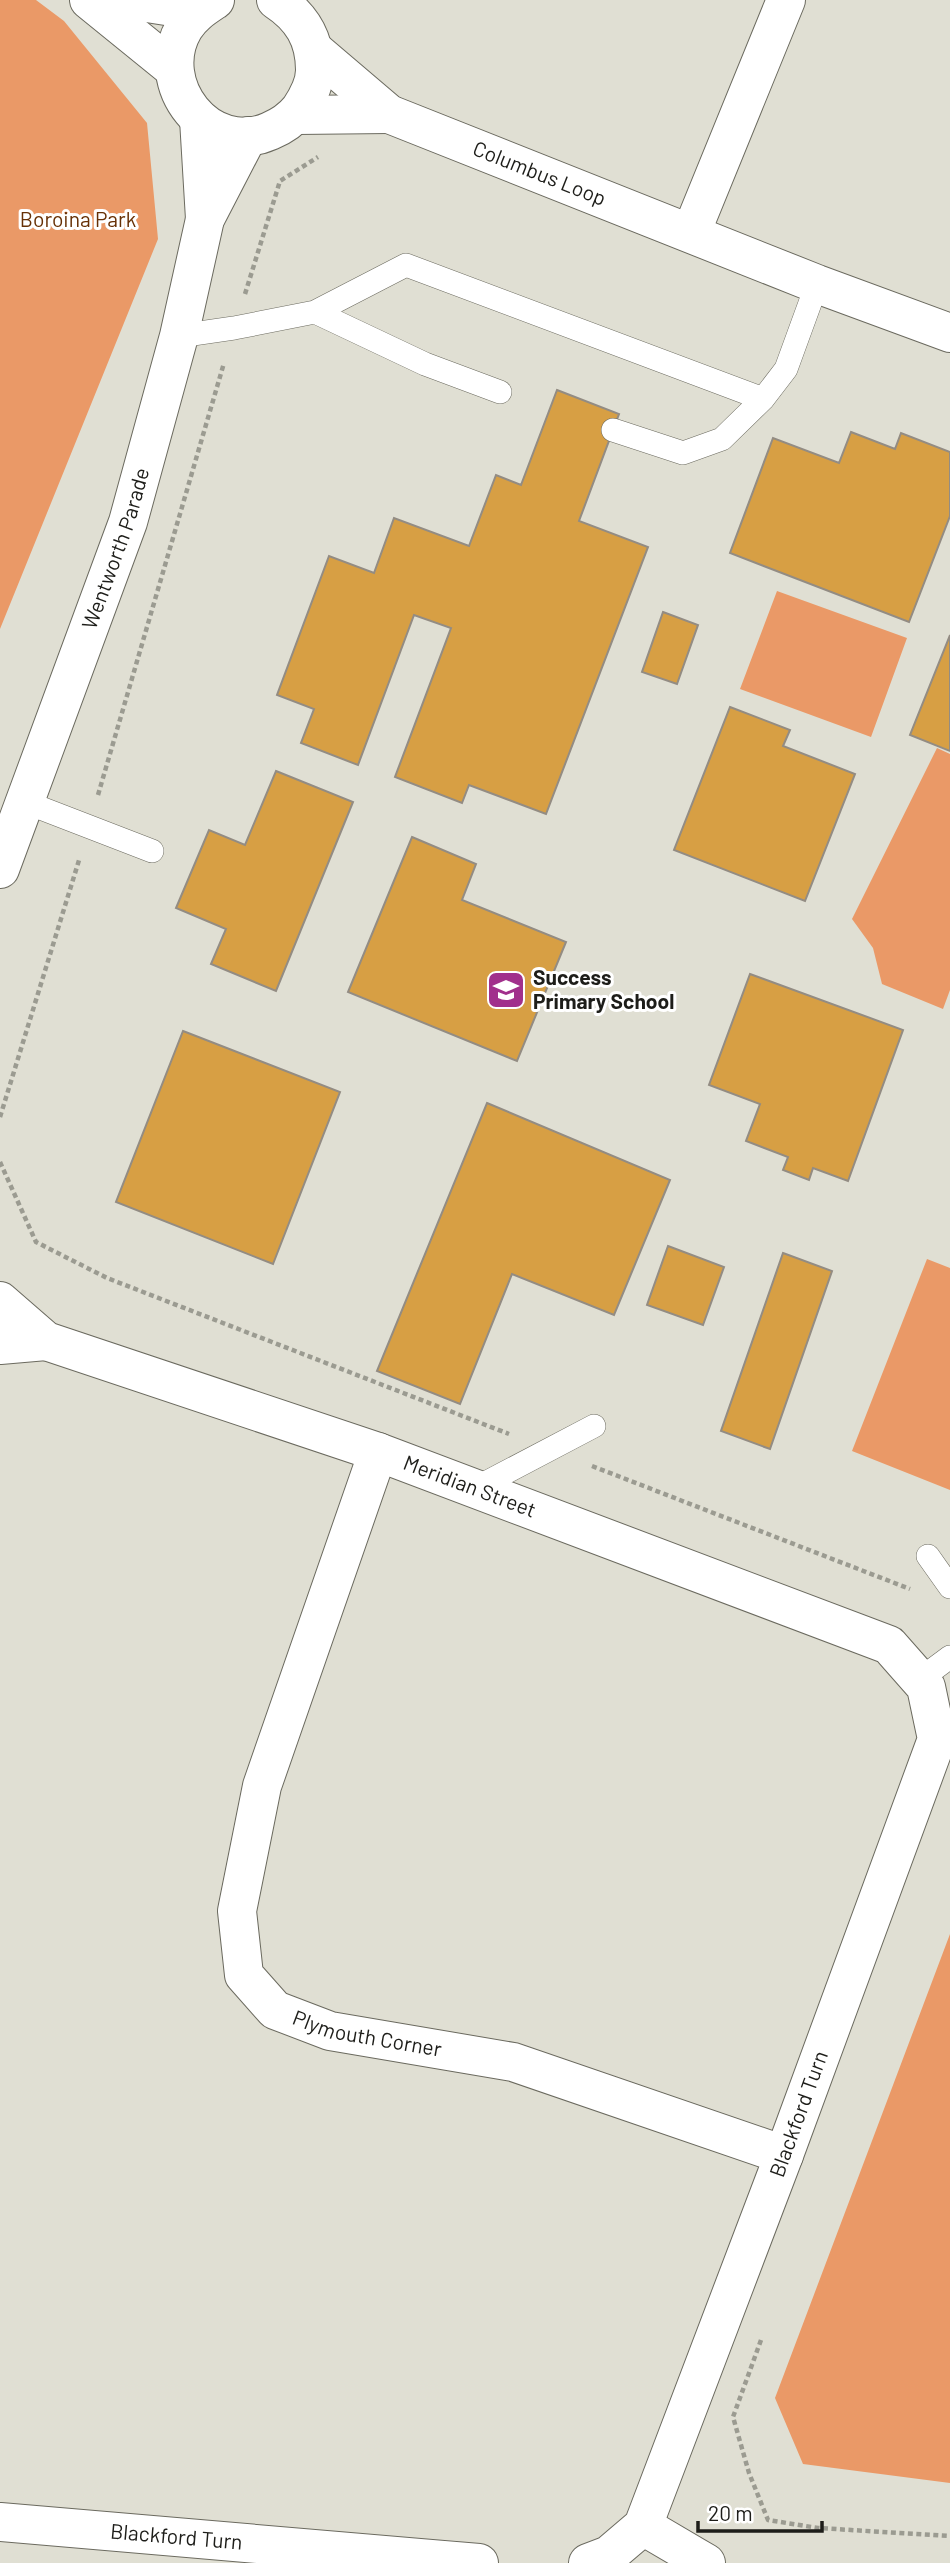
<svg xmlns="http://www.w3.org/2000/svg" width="950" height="2563" viewBox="0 0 950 2563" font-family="Barlow,sans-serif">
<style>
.green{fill:#ea9967}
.building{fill:#d79f44;stroke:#938c83;stroke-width:2}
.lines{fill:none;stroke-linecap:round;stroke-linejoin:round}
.lane-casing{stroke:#6b6a5f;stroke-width:24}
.street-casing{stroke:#6b6a5f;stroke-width:40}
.secondary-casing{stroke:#6b6a5f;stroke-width:40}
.path{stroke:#9b9b91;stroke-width:4.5;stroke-dasharray:5 3.5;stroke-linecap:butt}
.lane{stroke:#fff;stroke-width:23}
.street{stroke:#fff;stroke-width:38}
.secondary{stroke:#fff;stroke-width:38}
.labels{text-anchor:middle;stroke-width:6;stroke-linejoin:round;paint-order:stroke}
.street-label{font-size:21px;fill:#1d1d19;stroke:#fff}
.park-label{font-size:21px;fill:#673005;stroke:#fff}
.poi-label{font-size:21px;font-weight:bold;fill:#1d1d19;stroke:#fff;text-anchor:start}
</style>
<rect width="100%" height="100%" fill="#e0dfd3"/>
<!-- green -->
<path class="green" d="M0,0H36L64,21L147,123L158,239L0,629Z
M777,591L907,638L871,737L740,689Z
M937,748L950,754V990L943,1009L882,984L873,948L852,919Z
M927,1259L950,1268V1490L852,1451Z
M950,1934V2483L803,2464L775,2398Z"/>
<!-- building -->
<path class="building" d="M557,390L619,414L579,521L648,547L546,814L469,785L462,803L395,777L451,628L414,615L358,765L301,743L314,709L277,695L329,556L374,573L394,518L469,546L496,475L521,485Z
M851,432L895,449L901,433L950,452V516L909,622L730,553L773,438L839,463Z
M663,612L698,625L677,684L642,672Z
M950,635V751L910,735Z
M730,707L790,730L783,746L855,774L805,901L674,850Z
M276,771L353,802L276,991L211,964L226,929L176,908L209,830L245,845Z
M412,837L476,864L462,900L566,942L517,1061L348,992Z
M750,974L903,1030L848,1181L813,1168L809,1180L783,1170L788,1157L746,1141L760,1104L709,1085Z
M183,1031L340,1092L273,1264L116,1202Z
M487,1103L670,1180L614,1315L512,1274L460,1404L377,1371Z
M668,1246L724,1267L703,1325L647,1305Z
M783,1253L832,1271L770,1449L721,1431Z"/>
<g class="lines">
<defs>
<path id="lane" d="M315,312L425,364L500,392
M179,336L234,328L315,312L406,265L763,399
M613,430L683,453L722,439L763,399L786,369L817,284
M25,802L152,851
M474,1489L594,1426
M928,1556L950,1587
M919,1680L950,1657"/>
<g id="street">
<path d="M89,0L174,69"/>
<path d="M128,0L198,11"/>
<path id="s1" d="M315,51L389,114L817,284L950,333"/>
<path d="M296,115L389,114"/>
<path d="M691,233L786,0"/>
<path id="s2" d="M0,1301L46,1341L378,1452L889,1645L926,1687L937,1739L784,2155L643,2526L609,2555L588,2563"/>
<path d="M0,1345L46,1341"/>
<path id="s3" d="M378,1452L262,1786L237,1911L244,1975L275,2010L330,2031L513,2062L784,2155"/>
<path id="s4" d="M0,2522L479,2563"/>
<path d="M643,2526L706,2563"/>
</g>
<g id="secondary">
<path d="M215,0C203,8 192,15 184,28C151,84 209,158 270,131C282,126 292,119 300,109C308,97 315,84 315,70C315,39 302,17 276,0"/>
<path d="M199,119L205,219"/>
<path id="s5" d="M0,869L128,522L179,336L205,219L248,136"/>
</g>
</defs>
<!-- lane casing -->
<use href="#lane" class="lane-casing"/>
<!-- street casing -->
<use href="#street" class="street-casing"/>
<!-- secondary casing -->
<use href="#secondary" class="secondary-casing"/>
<!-- path -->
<path class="path" d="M245,294L280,181L318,157
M98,795L224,363
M0,1117L80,857
M0,1162L36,1242L107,1278L509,1434
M592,1466L910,1589
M761,2340L733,2417L749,2473L768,2520L818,2528L950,2536"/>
<!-- lane -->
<use href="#lane" class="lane"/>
<!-- street -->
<use href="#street" class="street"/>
<!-- secondary -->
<use href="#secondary" class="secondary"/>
</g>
<!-- icons -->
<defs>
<symbol id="school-square" viewBox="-11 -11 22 22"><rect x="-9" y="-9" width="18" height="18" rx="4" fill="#a1308c" stroke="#fff"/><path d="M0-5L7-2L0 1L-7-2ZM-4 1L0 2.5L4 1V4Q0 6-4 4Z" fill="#fff"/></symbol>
</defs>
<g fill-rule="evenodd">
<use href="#school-square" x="484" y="968" width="44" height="44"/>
</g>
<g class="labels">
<!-- street labels -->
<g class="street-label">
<text dy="7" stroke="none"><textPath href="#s1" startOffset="259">Columbus Loop</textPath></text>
<text dy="7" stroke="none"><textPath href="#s5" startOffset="341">Wentworth Parade</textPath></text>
<text dy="7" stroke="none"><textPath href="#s2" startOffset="509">Meridian Street</textPath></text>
<text dy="7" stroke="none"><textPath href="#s3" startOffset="688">Plymouth Corner</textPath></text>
<text transform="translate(799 2114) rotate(-70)" y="7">Blackford Turn</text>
<text dy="7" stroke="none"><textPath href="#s4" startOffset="177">Blackford Turn</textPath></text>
</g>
<!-- park labels -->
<g class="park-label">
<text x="78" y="227">Boroina Park</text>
</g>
<!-- poi labels -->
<g class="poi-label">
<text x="533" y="985">Success<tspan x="533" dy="24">Primary School</tspan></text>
</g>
</g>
<!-- scale -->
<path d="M698 2521v10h124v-10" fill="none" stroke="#1d1d19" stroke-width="3.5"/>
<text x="708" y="2521" font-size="21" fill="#1d1d19" stroke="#ffffff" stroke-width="5" paint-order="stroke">20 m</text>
</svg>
